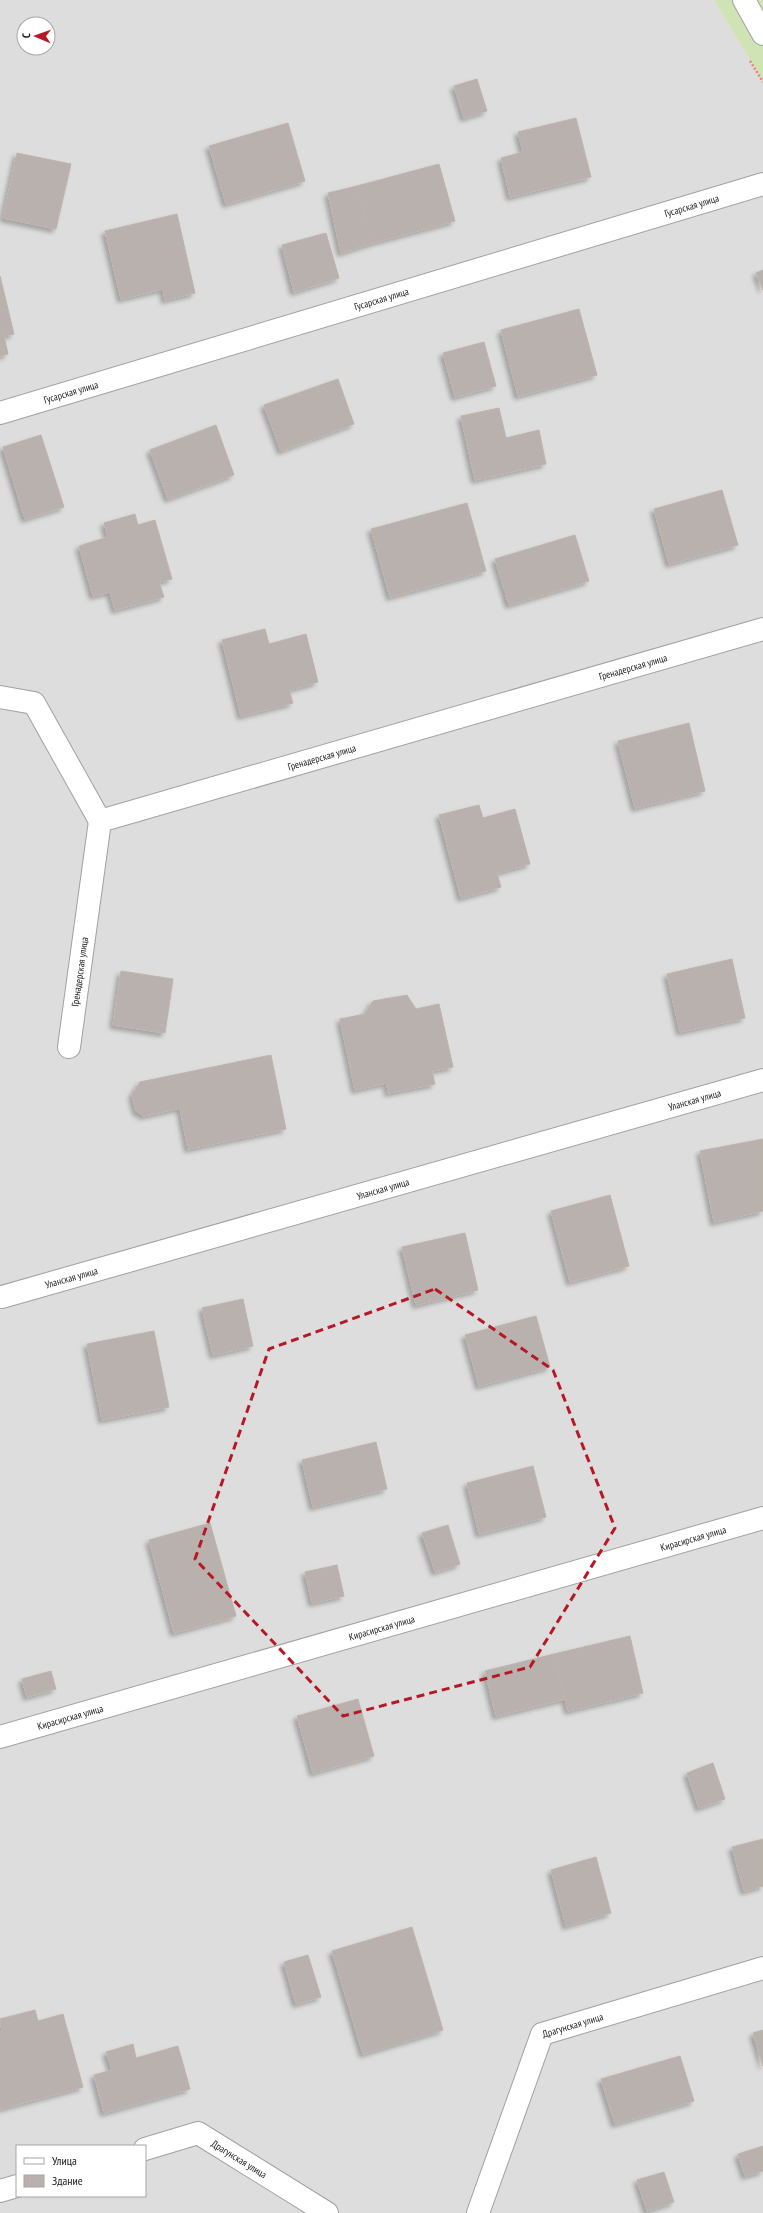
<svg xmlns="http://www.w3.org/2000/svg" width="763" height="2213" viewBox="0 0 763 2213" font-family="'PT Sans Narrow',sans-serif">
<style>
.residential{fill:#dedddd;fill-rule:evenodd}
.grass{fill:#cfe3b4}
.building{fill:#b8b1ad;stroke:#bfb3ab;filter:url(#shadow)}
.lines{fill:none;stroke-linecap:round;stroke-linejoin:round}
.minor-casing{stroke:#a1a1a1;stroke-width:24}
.path{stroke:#e9817e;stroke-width:2.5;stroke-dasharray:2 2;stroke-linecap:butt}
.minor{stroke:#fff;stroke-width:22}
.marked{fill:none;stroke:#b71825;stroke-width:3;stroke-dasharray:8 5;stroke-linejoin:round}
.labels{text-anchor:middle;stroke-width:3;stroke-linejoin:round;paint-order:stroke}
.street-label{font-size:10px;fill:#202020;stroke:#fff}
</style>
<defs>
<filter id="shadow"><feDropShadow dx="-3.5" dy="3.5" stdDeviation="2" flood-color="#0004"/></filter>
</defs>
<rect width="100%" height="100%" fill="#efece7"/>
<!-- residential -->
<path class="residential" d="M0,0H714L763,82V2213H0ZM24,24H48V48H24ZM17,2146H145V2196H17Z"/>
<!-- grass -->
<path class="grass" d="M714,0H763V82Z"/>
<!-- building -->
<path class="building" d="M477,79L487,111L464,118L454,86Z
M576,118L591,177L510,197L501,158L523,152L518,132Z
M288,123L305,181L226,204L209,146Z
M17,153L71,164L56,229L3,218Z
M439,164L455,221L372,243L357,186Z
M357,186L372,243L341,253L328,193Z
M177,214L195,293L165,300L163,289L121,299L105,231Z
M326,233L339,278L294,292L282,245Z
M763,270V290L756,273Z
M0,276L14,334L4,336L8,354L0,356Z
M579,309L597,375L518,396L501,330Z
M484,342L496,386L455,397L443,353Z
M338,379L354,424L281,451L264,405Z
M499,408L506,438L539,430L546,464L475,480L461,416Z
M216,425L234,475L168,499L150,450Z
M41,435L64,507L25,519L3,447Z
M722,490L738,545L669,564L654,509Z
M467,503L486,571L390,597L371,529Z
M135,514L138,525L155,520L172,579L159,582L164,597L115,610L110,592L93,596L79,546L108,537L104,523Z
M575,535L589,581L509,605L495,559Z
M265,629L269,644L306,634L318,682L289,690L293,703L241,716L222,640Z
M689,723L705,791L635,808L618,741Z
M479,805L483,818L515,809L530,864L497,873L501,887L461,898L439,815Z
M732,959L745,1018L680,1032L667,974Z
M121,971L173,979L165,1033L113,1025Z
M407,995L416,1009L439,1004L453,1067L432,1071L435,1084L388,1093L387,1083L355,1090L340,1019L365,1014L373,1001Z
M271,1055L286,1129L188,1149L180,1108L144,1116L136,1111L132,1095L140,1082Z
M763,1139V1211L714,1222L700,1151Z
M610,1195L629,1266L570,1282L551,1211Z
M465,1233L478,1290L416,1305L402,1247Z
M243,1299L253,1346L213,1355L202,1308Z
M536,1316L550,1367L479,1386L465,1335Z
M154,1331L169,1407L102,1420L87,1344Z
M376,1442L387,1489L313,1507L302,1460Z
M533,1466L546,1517L479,1534L467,1483Z
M210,1523L236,1616L174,1633L149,1540Z
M448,1525L460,1564L435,1572L422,1533Z
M337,1565L344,1596L312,1603L305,1572Z
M630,1636L643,1693L568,1711L554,1654Z
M554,1654L565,1699L496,1716L485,1671Z
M51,1671L56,1689L27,1697L22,1679Z
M358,1699L374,1756L313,1773L297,1716Z
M713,1763L725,1799L699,1808L687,1773Z
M763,1839V1886L744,1891L732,1847Z
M596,1857L611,1913L566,1926L551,1870Z
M412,1927L443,2030L363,2054L332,1951Z
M308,1955L321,1997L296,2004L284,1962Z
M35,2010L38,2021L63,2014L83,2087L0,2109V2032L2,2031L0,2019Z
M763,2030V2066L753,2033Z
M133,2044L136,2058L178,2046L190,2089L104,2113L94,2075L112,2070L106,2052Z
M680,2056L694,2101L615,2124L601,2079Z
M763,2146V2171L745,2176L738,2154Z
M664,2172L674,2202L647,2211L637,2180Z"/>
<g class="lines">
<defs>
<g id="minor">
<path d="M744,0L763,34"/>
<path id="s1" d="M0,413L763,184"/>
<path d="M0,697L34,703L100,821"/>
<path id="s2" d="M69,1047L100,821L763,629"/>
<path id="s3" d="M2,1297L763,1080"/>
<path id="s4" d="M0,1737L763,1518"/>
<path id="s5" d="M145,2149L198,2133L327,2213"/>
<path d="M0,2191L17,2186"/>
<path id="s6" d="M478,2213L542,2034L763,1968"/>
</g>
</defs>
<!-- minor casing -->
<use href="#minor" class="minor-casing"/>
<!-- path -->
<path class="path" d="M750,61L763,82"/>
<!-- minor -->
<use href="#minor" class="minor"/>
</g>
<!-- marked area -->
<path class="marked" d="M435,1289L553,1370L615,1528L530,1667L343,1716L195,1559L269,1349Z"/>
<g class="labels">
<!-- street labels -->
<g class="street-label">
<text dy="4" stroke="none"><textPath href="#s1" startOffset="722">Гусарская улица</textPath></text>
<text dy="4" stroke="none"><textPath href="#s1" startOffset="398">Гусарская улица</textPath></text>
<text dy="4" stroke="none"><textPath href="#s1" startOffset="74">Гусарская улица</textPath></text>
<text dy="4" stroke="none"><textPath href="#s2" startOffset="783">Гренадерская улица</textPath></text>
<text dy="4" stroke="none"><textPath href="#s2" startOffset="459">Гренадерская улица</textPath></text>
<text dy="4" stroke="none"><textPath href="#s2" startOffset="76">Гренадерская улица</textPath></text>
<text dy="4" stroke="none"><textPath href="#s3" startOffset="720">Уланская улица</textPath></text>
<text dy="4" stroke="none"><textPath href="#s3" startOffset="396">Уланская улица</textPath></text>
<text dy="4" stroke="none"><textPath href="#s3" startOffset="72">Уланская улица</textPath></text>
<text dy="4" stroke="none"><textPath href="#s4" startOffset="721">Кирасирская улица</textPath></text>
<text dy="4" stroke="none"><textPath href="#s4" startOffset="397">Кирасирская улица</textPath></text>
<text dy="4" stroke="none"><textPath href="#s4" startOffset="73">Кирасирская улица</textPath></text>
<text dy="4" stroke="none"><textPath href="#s6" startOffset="222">Драгунская улица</textPath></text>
<text dy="4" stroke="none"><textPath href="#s5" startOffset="104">Драгунская улица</textPath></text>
</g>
</g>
<!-- legend -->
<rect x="16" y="2145" width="130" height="52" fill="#ffffff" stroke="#a6a6a6"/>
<rect x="24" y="2158" width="20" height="6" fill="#ffffff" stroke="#a6a6a6"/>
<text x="52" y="2165" font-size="12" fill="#202020">Улица</text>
<rect x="24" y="2175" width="20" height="12" fill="#b8b1ad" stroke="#a6a6a6"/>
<text x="52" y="2185" font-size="12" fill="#202020">Здание</text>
<!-- north arrow -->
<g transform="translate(36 36) rotate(272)"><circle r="19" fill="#ffffff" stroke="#a6a6a6"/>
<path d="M0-3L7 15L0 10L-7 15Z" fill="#b71825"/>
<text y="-6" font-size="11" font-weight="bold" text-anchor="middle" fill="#202020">С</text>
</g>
</svg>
